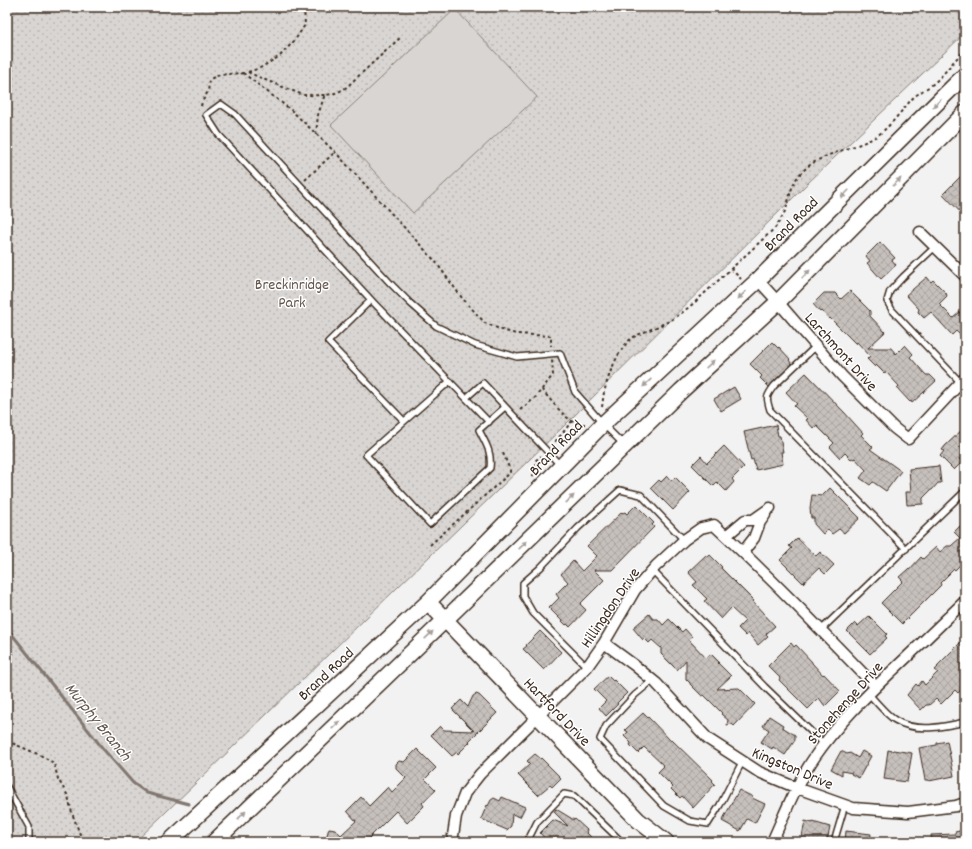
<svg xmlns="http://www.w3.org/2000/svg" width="972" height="849" viewBox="0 0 972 849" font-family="Dekko,sans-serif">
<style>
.grass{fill:url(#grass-dots);stroke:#8a8078}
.pitch{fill:#d8d5d2;stroke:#8a8078}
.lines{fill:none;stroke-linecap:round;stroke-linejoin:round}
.stream{stroke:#827770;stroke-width:3}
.building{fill:url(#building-cross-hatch);stroke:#3b2a1e}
.lane-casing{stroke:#3b2a1e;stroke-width:8}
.street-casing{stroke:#3b2a1e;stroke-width:13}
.secondary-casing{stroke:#3b2a1e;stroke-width:18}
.path{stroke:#3b2a1e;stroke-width:2;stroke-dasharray:3 3;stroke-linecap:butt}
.lane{stroke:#fff;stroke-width:5}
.street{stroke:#fff;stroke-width:10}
.secondary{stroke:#fff;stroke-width:15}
.oneway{fill:#a79f9a}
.labels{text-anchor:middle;stroke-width:3;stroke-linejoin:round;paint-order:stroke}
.street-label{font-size:16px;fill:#3b2a1e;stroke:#fff}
.park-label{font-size:16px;fill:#62554b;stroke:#fff}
.water-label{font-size:17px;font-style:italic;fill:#65574e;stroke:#fff}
</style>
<defs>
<pattern id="grass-dots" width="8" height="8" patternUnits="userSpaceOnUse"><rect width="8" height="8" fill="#d8d5d2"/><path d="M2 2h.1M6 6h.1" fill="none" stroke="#bab7b4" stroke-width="1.8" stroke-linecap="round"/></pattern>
<pattern id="building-cross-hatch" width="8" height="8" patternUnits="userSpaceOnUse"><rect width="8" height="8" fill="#c6c0bd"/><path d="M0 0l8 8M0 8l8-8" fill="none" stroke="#aba5a2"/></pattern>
</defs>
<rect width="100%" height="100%" fill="#f3f2f2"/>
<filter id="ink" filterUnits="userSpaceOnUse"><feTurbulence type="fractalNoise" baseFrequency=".025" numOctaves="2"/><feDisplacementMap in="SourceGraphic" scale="8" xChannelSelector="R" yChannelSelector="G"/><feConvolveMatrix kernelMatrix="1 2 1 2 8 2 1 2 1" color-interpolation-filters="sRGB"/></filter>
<g filter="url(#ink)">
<!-- grass -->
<path class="grass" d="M7,7H965V33L809,182L561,429L135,842H7Z"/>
<!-- pitch -->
<path class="pitch" d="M455,9L537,97L413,213L331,125Z"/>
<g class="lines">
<!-- stream -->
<path class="stream" d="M7,628L104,750L133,783L147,793L189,804"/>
</g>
<!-- building -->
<path class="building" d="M961,176L965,181V217L943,194Z
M880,242L895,258L892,260L896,265L881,279L867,263L870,261L866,256Z
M927,277L931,282L933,280L946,293L947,296L939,304L953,318L960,312L965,317V340L956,331L952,335L931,312L924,318L918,312L919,309L906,295Z
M850,291L870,311V316L885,332L868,348H891L896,354L905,345L913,354L910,357L926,375H930L936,381L912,403L911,401L910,402L897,388L899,386L886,372L884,373L876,365L875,367L867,359L870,356L857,342L856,344L830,318L829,319L821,311L820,312L813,304L824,293H835L841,299Z
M772,342L778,348L779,347L790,359L789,360L792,364L769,387L760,378L762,376L750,364Z
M806,373L844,412L863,433L861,435L873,447L870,449L901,471L886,491L873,482L870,485L860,478L866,470L855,458L854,459L852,458L851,459L845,453L840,458L830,447L834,443L817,426L814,429L806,420L808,419L794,406L797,404L786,392Z
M734,387L741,399L721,411L714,399Z
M776,425L778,436H780L783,452H781L783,464L756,470L753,459L751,460L744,432Z
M965,427V453L959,459L962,462L954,470L940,456L944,451L942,450L945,446Z
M724,446L744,467L732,479L734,482L726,491L717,482L713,486L692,465L701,456L707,463Z
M939,466L941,483H938L932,490H931L923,498V504L907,505L906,492H911L909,469Z
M667,476L671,481L675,477L690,492L673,510L651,488L659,480L661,482Z
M830,488L860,518L844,533L839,529L832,534L828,529L823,534L814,524V518H811L810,508L812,495L822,496Z
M636,505L654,523L652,525L654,527L612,570H594L604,580L580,604L586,610L570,627L567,624L566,625L549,608L559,598L556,594L568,582L561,574L573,561L582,571L597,556L587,546L622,512L623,513L625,512L627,514Z
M965,521V560L955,570L954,569L940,583L941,585L902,624L881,603L903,581L899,577L908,569L909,570L921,557L923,559L936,547L940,552L947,546H951L960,538L954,532Z
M797,538L816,556L820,552L834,565L825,574L819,568L803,583L780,560L792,548L789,546Z
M706,555L708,557L710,555L722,567L721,568L754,601L753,602L775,626L766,634L768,636L758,645L748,633L746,636L738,628L745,621L731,608L721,619L704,601L707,599L693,585L697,582L688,572Z
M649,614L653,619H658L663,625L669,619L682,632L685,629L692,637L689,640L706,658L711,654L719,662L718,663L731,676L717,689L739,688L755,704L734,726L732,724L727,725L728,720L721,714L722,713L704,695L702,696L690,684V683L686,679V660L677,670L661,654V648L652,640L649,643L644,638L643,640L633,628Z
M869,616L887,634L885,636L887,638L870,654L847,631L855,623L858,626Z
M540,631L561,652L544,670L523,649L527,646L526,645Z
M965,638V686L958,693L955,690L941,704L936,699L929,705H926L921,710L907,695L916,684L918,686L922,681L925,685L938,672L935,670L938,667L937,666Z
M791,643L794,647L796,645L812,662V663L823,675L824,674L840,691L825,706L819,698L808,709L779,680L780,678L768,666Z
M608,676L613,681L614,680L627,693L617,703L618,704L606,716L599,708L606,701L594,689Z
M476,694L479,695L497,713L469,741L470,742L458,754L457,752L452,756L431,735L440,726L444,730L474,731L452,709L461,700L468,707L473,696Z
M643,713L648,718V717L671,741L672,740L713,780L712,781L715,784L693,808L682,796L680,798L671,789L673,787L658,772L664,766L644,747L638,753L630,745L631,743L624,736L628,732L625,730Z
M769,716L783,725L782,727L795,735V740L785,755L773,747L772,749L761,742L769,730L763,726Z
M947,741L954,776L929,781V780H925L919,748L937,745V743Z
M417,749L436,768L425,779L436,790L422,803L424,806L407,823L396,811L365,842H325L329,828L335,829L341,835L356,821L347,811L361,797L369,806L388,787L392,792L406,778L396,768V764L399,761L404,762Z
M888,750L892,751L893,750L912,753L907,782L884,779Z
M841,751L847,754L850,753L858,758L862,751L871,756L859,778L851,774L852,773L842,771V775L831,769Z
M535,754L541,759V758L561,778L552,787L550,785L538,795L518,775L530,764L527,761Z
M739,790L753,797L752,798L765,804L755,823L747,819L740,831L722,821Z
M502,797L525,807L520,817L512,814L511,826L507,830L481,819L487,805L488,806L491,800L494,798L500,801Z
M556,809L574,820L575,819L587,830L586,832L596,842H548L540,833L553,820L568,826L554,812Z
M805,821L813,823V822L830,827L827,842H801Z
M964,830L965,835V842H932L931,835L955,834V832Z
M846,831L871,834L870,842H845Z"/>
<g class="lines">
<defs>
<path id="lane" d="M935,247L903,277L890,291L887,301L892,310L961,383
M371,300L328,342L404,421
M816,346L774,386C766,397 766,397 770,410L906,549
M450,381L366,455L430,524L490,468C492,452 486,444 479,430L505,407
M466,398L483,383L560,465
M489,422L374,303L219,135L206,115L221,104L235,114L391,284L410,303L436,326L475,345L517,357L560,353L575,392L603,424L624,445
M652,570L765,687L824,744
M821,630L965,491
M587,667L533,613L523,596V583L540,568L578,528L620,490L641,495L684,540
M653,680L635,695L606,726L600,739L664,806L690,821L708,824L720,805L742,762
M869,694C876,702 887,715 895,720C916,733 943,727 965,722
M7,787L29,827V842
M527,842L537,822L564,794L574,796L622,842
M834,842L845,805"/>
<path id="street" d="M920,232L965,276
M758,280L778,302L842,376L894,428L908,439L965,378
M726,536L739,525L745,520H753L770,508
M743,552L754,538L760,522L765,515
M604,643L634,665L656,683L708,739L759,772L797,788L853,808L908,812L956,806L965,803
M452,842L456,816L465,793L480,774L587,667L604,643L635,590L656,566L684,540L701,528L714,525C770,577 823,632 876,687
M772,842C785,813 797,782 816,755C837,725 864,698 891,672C916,649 940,625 965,601"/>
<path id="secondary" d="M428,602L638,820L666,842
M169,842L428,602L603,424L758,280L965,75
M214,842L445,620L681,391L778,302L965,113"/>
</defs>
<!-- lane casing -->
<use href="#lane" class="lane-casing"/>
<!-- street casing -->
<use href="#street" class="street-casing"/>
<!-- secondary casing -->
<use href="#secondary" class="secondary-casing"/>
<!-- path -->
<path class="path" d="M248,72L263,79L303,95C311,95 328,96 335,93C342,91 347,87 352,82L401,37
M248,72L260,68L280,56L295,40L305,25L304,7
M243,73L291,110L337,154L435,261L462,298L485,323L502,330L516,334L551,336V346
M201,106C202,100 206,96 208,91C209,88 208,84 209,81C214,73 235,74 244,73
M316,134L318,115L325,94
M305,180L335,152
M731,269L741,279
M542,390C550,399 565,419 576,423C579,425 582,424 585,424
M602,407C603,401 603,395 605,389C609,373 619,348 632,338C642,332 653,329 663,324C675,319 684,311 694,303L775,228C779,222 783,216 786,209C790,197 791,183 801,173C820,152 851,151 875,137C887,130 897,116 907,105C910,101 913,97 918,94C923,90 930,87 935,82C946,73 953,60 965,51
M520,410L535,398L553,375L552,360
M551,446L561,435L572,421
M532,477C534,472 539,466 535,461L541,456
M430,545L510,473V470L503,453
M7,741L40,755L54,763L58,779L68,796L72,813L81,837L84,842"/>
<!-- lane -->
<use href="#lane" class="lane"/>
<!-- street -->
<use href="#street" class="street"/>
<!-- secondary -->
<use href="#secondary" class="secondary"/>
</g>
<!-- one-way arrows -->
<defs><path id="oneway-solid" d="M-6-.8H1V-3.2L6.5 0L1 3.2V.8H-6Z"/></defs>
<g class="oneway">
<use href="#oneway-solid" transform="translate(937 103) rotate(135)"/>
<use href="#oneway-solid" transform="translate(897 182) rotate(-45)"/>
<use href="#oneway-solid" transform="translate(845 194) rotate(135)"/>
<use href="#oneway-solid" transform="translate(806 274) rotate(-45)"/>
<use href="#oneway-solid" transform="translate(742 295) rotate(137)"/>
<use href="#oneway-solid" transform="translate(710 364) rotate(-43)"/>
<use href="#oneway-solid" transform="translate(647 383) rotate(137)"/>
<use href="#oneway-solid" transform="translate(570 499) rotate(-44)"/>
<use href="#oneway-solid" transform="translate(523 545) rotate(-44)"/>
<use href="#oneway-solid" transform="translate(429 635) rotate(-44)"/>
<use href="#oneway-solid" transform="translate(336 725) rotate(-44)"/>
<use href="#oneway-solid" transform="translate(242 815) rotate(-44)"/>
</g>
</g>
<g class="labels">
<!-- street labels -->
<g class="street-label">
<text transform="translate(790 223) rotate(-45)" y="6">Brand Road</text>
<text transform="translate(842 351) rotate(48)" y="6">Larchmont Drive</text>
<text transform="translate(555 447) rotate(-46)" y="6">Brand Road</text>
<text transform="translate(609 607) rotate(-56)" y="6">Hillingdon Drive</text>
<text transform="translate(325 673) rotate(-43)" y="6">Brand Road</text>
<text transform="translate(844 702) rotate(-48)" y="6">Stonehenge Drive</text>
<text transform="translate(558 711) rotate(46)" y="6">Hartford Drive</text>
<text transform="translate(793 767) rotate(23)" y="6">Kingston Drive</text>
</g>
<!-- park labels -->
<g class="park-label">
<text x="292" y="289">Breckinridge<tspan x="292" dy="18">Park</tspan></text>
</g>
<!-- water labels -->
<g class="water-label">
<text transform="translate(99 721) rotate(51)" y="6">Murphy Branch</text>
</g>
</g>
<!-- margin -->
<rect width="972" height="849" fill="none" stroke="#fff" stroke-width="24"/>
<rect x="12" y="12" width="948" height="825" fill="none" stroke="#3b2a1e" stroke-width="1.5" filter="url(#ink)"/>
</svg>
